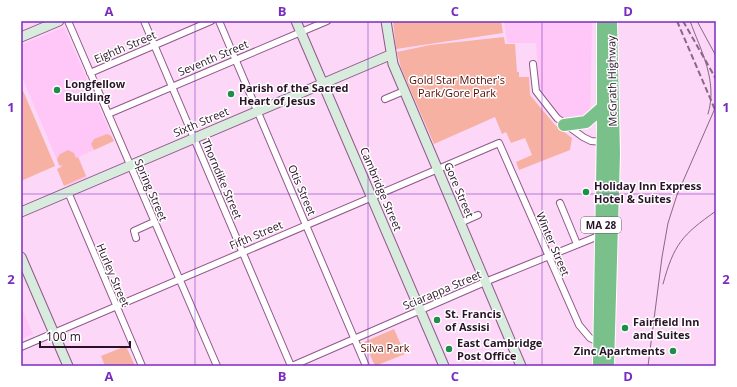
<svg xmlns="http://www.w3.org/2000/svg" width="737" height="387" viewBox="0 0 737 387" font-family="'Open Sans',sans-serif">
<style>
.built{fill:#ffc7f7}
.green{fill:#f6b1a3}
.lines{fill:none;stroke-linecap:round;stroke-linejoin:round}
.street-casing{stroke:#90588a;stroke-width:8}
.secondary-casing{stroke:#90588a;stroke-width:11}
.highway-casing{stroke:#fff;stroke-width:14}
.street{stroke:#fff;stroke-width:6}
.secondary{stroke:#d7ecdc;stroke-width:9}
.highway{stroke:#79c08b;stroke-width:12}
.tram{stroke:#866982;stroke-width:1}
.rail{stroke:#866982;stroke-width:2;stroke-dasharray:6 3;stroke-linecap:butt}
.grid{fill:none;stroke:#7b2cbf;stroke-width:1;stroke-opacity:0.55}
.poi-dot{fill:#1d8f49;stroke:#fff;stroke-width:1.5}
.labels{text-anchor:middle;stroke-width:3;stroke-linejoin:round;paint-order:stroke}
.shield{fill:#fff;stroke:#6a5a68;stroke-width:1}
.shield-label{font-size:10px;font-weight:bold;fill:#2a1328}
.street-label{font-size:11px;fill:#2a1328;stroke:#fff}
.park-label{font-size:11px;fill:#540a03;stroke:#fff}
.poi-label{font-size:11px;font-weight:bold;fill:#2a1328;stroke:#fff;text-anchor:start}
.neatline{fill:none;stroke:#7b2cbf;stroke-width:1.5}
.grid-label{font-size:13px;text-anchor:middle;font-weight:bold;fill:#7b2cbf}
</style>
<rect width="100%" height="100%" fill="#fdd7f7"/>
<!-- built -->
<path class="built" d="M504,21H592L590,125L571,121L561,116L539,87L536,43H507Z
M64,27L114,141L79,157L87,178L68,186L21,75V45Z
M21,307L33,334L21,339Z"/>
<!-- green -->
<path class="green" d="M393,21H501L503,33L396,49Z
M504,37L505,44H515L517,72H519V77H529L530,95L555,125L572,138L570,150L519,170L516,162L532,155L525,138L511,143L506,132L502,134L495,117L434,144L401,68L397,52L430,45Z
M21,86L55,166L21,181Z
M107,134L111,136L114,141L94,150L91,144L94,139Z
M68,150L74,153L76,158L78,157L86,176L64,186L57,169L63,166L59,165L57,159L60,154Z
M394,329L405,354L375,366L364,342Z
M126,346L135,366H105L101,356Z"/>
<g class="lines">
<defs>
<path id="street" d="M68,21L217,366
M144,21L291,366
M219,21L366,366
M533,64L536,91L557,118L583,137L591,141L604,142
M90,73L211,21
M385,99L404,91
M108,114L327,21
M68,192L142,366
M560,203L577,244
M460,223L478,215
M136,238L134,231L154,222
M21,347L499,143L579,325L590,338L600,343
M292,366L485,282L601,235"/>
<path id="secondary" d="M296,21L444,366
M386,21L393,64L521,366
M21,37L59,21
M21,212L390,55
M21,257L68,366"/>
<path id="highway" d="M564,125L586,122L603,107
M599,366L603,125V21
M608,366L614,154L611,21"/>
</defs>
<!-- street casing -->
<use href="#street" class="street-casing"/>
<!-- secondary casing -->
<use href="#secondary" class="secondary-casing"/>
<!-- highway casing -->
<use href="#highway" class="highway-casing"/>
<!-- street -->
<use href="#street" class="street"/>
<!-- secondary -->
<use href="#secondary" class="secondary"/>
<!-- highway -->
<use href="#highway" class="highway"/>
<!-- tram -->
<path class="tram" d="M690,21C701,51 718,81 708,114
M697,21L716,56
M663,284C674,244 682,235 716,211
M648,366L662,257L668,223L677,195L716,106"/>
<!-- rail -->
<path class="rail" d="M677,21L716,112
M683,21L716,79"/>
</g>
<!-- grid -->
<path class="grid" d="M195,21V366M368,21V366M542,21V366M21,194H716"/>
<!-- markers -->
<g class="poi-dot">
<circle cx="57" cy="90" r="4"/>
<circle cx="231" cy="94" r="4"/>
<circle cx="586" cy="192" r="4"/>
<circle cx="437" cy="320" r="4"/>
<circle cx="625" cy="328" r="4"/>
<circle cx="449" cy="349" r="4"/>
<circle cx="673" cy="351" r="4"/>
</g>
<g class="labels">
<!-- shield labels -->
<rect class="shield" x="581" y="217" width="40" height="16" rx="3"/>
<g class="shield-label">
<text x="601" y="229">MA 28</text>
</g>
<!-- street labels -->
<g class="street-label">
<text transform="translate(125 47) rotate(-23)" y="4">Eighth Street</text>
<text transform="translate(213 58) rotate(-23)" y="4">Seventh Street</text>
<text transform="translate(612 81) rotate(-91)" y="4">McGrath Highway</text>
<text transform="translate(201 122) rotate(-23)" y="4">Sixth Street</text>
<text transform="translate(222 179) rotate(67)" y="4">Thorndike Street</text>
<text transform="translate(381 189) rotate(67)" y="4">Cambridge Street</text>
<text transform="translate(151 190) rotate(67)" y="4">Spring Street</text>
<text transform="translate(302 190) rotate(67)" y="4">Otis Street</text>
<text transform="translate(459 190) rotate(67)" y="4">Gore Street</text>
<text transform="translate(256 235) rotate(-23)" y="4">Fifth Street</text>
<text transform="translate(553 244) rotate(67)" y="4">Winter Street</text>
<text transform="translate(113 275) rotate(67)" y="4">Hurley Street</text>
<text transform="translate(442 290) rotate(-23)" y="4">Sciarappa Street</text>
</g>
<!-- park labels -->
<g class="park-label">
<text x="457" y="84">Gold Star Mother's<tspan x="457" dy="13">Park/Gore Park</tspan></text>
<text x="385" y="352">Silva Park</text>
</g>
<!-- poi labels -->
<g class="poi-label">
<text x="65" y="88">Longfellow<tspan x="65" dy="13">Building</tspan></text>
<text x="239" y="92">Parish of the Sacred<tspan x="239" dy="13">Heart of Jesus</tspan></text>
<text x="594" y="190">Holiday Inn Express<tspan x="594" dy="13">Hotel &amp; Suites</tspan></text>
<text x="445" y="318">St. Francis<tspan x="445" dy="13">of Assisi</tspan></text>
<text x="633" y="326">Fairfield Inn<tspan x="633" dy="13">and Suites</tspan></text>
<text x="457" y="347">East Cambridge<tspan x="457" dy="13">Post Office</tspan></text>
<text x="665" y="355" text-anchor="end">Zinc Apartments</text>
</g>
</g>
<!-- border -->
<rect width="737" height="387" fill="none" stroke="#ffffff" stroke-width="44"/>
<!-- scale -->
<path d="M40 341v6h90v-6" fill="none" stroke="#2a1328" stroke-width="2"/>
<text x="46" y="341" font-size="12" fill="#2a1328" stroke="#ffffff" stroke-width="3" paint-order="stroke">100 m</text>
<rect x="22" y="22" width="693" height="343" class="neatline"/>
<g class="grid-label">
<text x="109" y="16">A</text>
<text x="282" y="16">B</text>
<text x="455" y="16">C</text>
<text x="628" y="16">D</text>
<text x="11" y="112">1</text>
<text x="726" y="112">1</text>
<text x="11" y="284">2</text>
<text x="726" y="284">2</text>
<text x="109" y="381">A</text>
<text x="282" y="381">B</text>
<text x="455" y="381">C</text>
<text x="628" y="381">D</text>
</g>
</svg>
